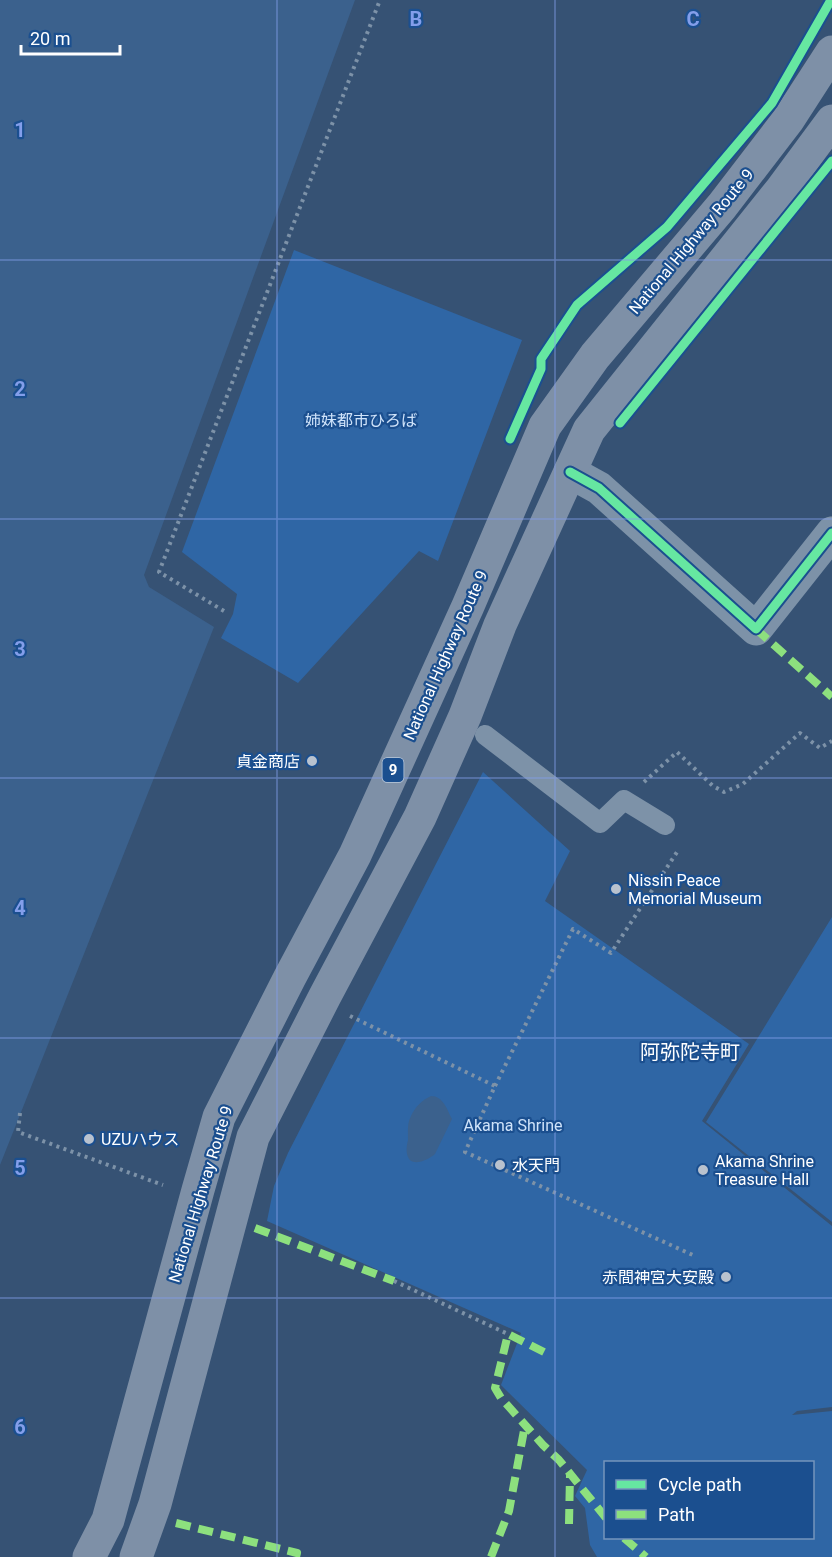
<svg xmlns="http://www.w3.org/2000/svg" width="832" height="1557" viewBox="0 0 832 1557" font-family="Roboto,'Noto Sans JP',sans-serif">
<style>
.green{fill:#2f66a5;fill-rule:evenodd}
.water{fill:#3b618d}
.lines{fill:none;stroke-linecap:round;stroke-linejoin:round}
.path{stroke:#7d92a8;stroke-width:4;stroke-dasharray:3 4.5;stroke-linecap:butt}
.service{stroke:#7d92a8;stroke-width:20}
.minor{stroke:#7d92a8;stroke-width:33}
.trunk{stroke:#7e90a7;stroke-width:33}
.quiet{stroke:#8de07e;stroke-width:8;stroke-dasharray:15 8;stroke-linecap:butt}
.cycleway-casing{stroke:#1b4f8f;stroke-width:13}
.cycleway{stroke:#66e7a1;stroke-width:9}
.grid{fill:none;stroke:#839eea;stroke-width:1.5;stroke-opacity:0.55}
.poi-dot{fill:#b9c2ce;stroke:#1b4f8f;stroke-width:2}
.labels{text-anchor:middle;stroke-width:4.5;stroke-linejoin:round;paint-order:stroke}
.shield{fill:#1b4f8f;stroke:#bbcadd;stroke-width:1.5}
.shield-label{font-size:15px;font-weight:bold;fill:#fff}
.street-label{font-size:16px;fill:#fff;stroke:#1b4f8f}
.park-label{font-size:16px;fill:#cfe3fa;stroke:#1b4f8f}
.poi-label{font-size:16px;fill:#fff;stroke:#1b4f8f;text-anchor:start}
.quarter-label{font-size:20px;fill:#fff;stroke:#1b4f8f}
.grid-label{font-size:20px;text-anchor:middle;font-weight:bold;fill:#839eea;stroke:#1b4f8f;stroke-width:4.5;stroke-linejoin:round;paint-order:stroke}
</style>
<rect width="100%" height="100%" fill="#365274"/>
<!-- green -->
<path class="green" d="M294,250L522,340L438,561L419,551L298,683L221,638L233,614L237,594L182,552Z
M483,772L570,851L545,901L749,1044L702,1121L832,1226V1407L797,1411L792,1415L832,1411V1557H597L590,1545L585,1508L575,1496L587,1470L501,1385L521,1333L267,1221L274,1186L288,1153ZM606,1462H812V1538H606Z
M832,917V1222L706,1122Z"/>
<!-- water -->
<path class="water" d="M0,0H355L144,575L149,587L214,627L0,1165Z
M431,1096C443,1096 447,1109 452,1119L435,1154C428,1160 410,1169 407,1154C406,1150 407,1144 408,1140C408,1132 407,1123 411,1116C415,1107 422,1100 431,1096Z"/>
<g class="lines">
<!-- path -->
<path class="path" d="M224,611L159,572L380,0
M644,782L677,752L713,786L724,792L743,784L800,733L820,748L832,741
M350,1016L495,1086L465,1152L695,1256
M495,1086L573,929L611,953L679,849
M20,1113L18,1132L163,1185
M394,1281L508,1334"/>
<!-- service -->
<path class="service" d="M485,735L600,823L624,800L665,825"/>
<!-- minor -->
<path class="minor" d="M570,472L599,488L756,629L832,533"/>
<!-- trunk -->
<path class="trunk" d="M89,1557L108,1520L198,1190L219,1117L290,977L355,855L468,606L545,426L595,356L722,206L788,120L832,52
M136,1557L155,1504L253,1137L325,996L420,817L465,716L500,625L589,430L781,190L832,121"/>
<!-- quiet -->
<path class="quiet" d="M756,629L832,697
M255,1228L394,1281
M544,1352L508,1334L495,1388L501,1398L543,1445L559,1460L606,1518
M176,1523L297,1553L296,1557
M569,1524L570,1475
M624,1538L646,1557
M491,1557L509,1511L525,1425"/>
<defs>
<path id="cycleway" d="M620,423L832,161
M510,439L541,369V359L577,305L667,227L772,103L831,0
M570,472L599,488L756,629L832,533"/>
</defs>
<!-- cycleway casing -->
<use href="#cycleway" class="cycleway-casing"/>
<!-- cycleway -->
<use href="#cycleway" class="cycleway"/>
</g>
<!-- grid -->
<path class="grid" d="M277,0V1557M555,0V1557M0,260H832M0,519H832M0,778H832M0,1038H832M0,1298H832"/>
<!-- markers -->
<g class="poi-dot">
<circle cx="312" cy="761" r="6"/>
<circle cx="616" cy="889" r="6"/>
<circle cx="89" cy="1139" r="6"/>
<circle cx="500" cy="1165" r="6"/>
<circle cx="703" cy="1170" r="6"/>
<circle cx="726" cy="1277" r="6"/>
</g>
<g class="labels">
<!-- shield labels -->
<rect class="shield" x="382.5" y="758" width="21" height="24" rx="4.5"/>
<g class="shield-label">
<text x="393" y="775">9</text>
</g>
<!-- street labels -->
<g class="street-label">
<text transform="translate(691 241) rotate(-50)" y="6">National Highway Route 9</text>
<text transform="translate(445 655) rotate(-66)" y="6">National Highway Route 9</text>
<text transform="translate(200 1194) rotate(-73)" y="6">National Highway Route 9</text>
</g>
<!-- park labels -->
<g class="park-label">
<text x="361" y="426">姉妹都市ひろば</text>
<text x="513" y="1131">Akama Shrine</text>
</g>
<!-- poi labels -->
<g class="poi-label">
<text x="300" y="767" text-anchor="end">貞金商店</text>
<text x="628" y="886">Nissin Peace<tspan x="628" dy="18">Memorial Museum</tspan></text>
<text x="101" y="1145">UZUハウス</text>
<text x="715" y="1167">Akama Shrine<tspan x="715" dy="18">Treasure Hall</tspan></text>
<text x="512" y="1171">水天門</text>
<text x="714" y="1283" text-anchor="end">赤間神宮大安殿</text>
</g>
<!-- quarter labels -->
<g class="quarter-label">
<text x="690" y="1059">阿弥陀寺町</text>
</g>
</g>
<g class="grid-label">
<text x="416" y="26">B</text>
<text x="693" y="26">C</text>
<text x="20" y="137">1</text>
<text x="20" y="396">2</text>
<text x="20" y="656">3</text>
<text x="20" y="915">4</text>
<text x="20" y="1175">5</text>
<text x="20" y="1434">6</text>
</g>
<!-- legend -->
<rect x="604" y="1461" width="210" height="78" fill="#1b4f8f" stroke="#7695bc" stroke-width="1.5"/>
<rect x="616" y="1480" width="30" height="9" fill="#66e7a1" stroke="#7695bc" stroke-width="1.5"/>
<text x="658" y="1491" font-size="18" fill="#ffffff">Cycle path</text>
<rect x="616" y="1510" width="30" height="9" fill="#8de07e" stroke="#7695bc" stroke-width="1.5"/>
<text x="658" y="1521" font-size="18" fill="#ffffff">Path</text>
<!-- scale -->
<path d="M21 45v9h99v-9" fill="none" stroke="#ffffff" stroke-width="3"/>
<text x="30" y="45" font-size="18" fill="#ffffff" stroke="#1b4f8f" stroke-width="4.5" paint-order="stroke">20 m</text>
</svg>
